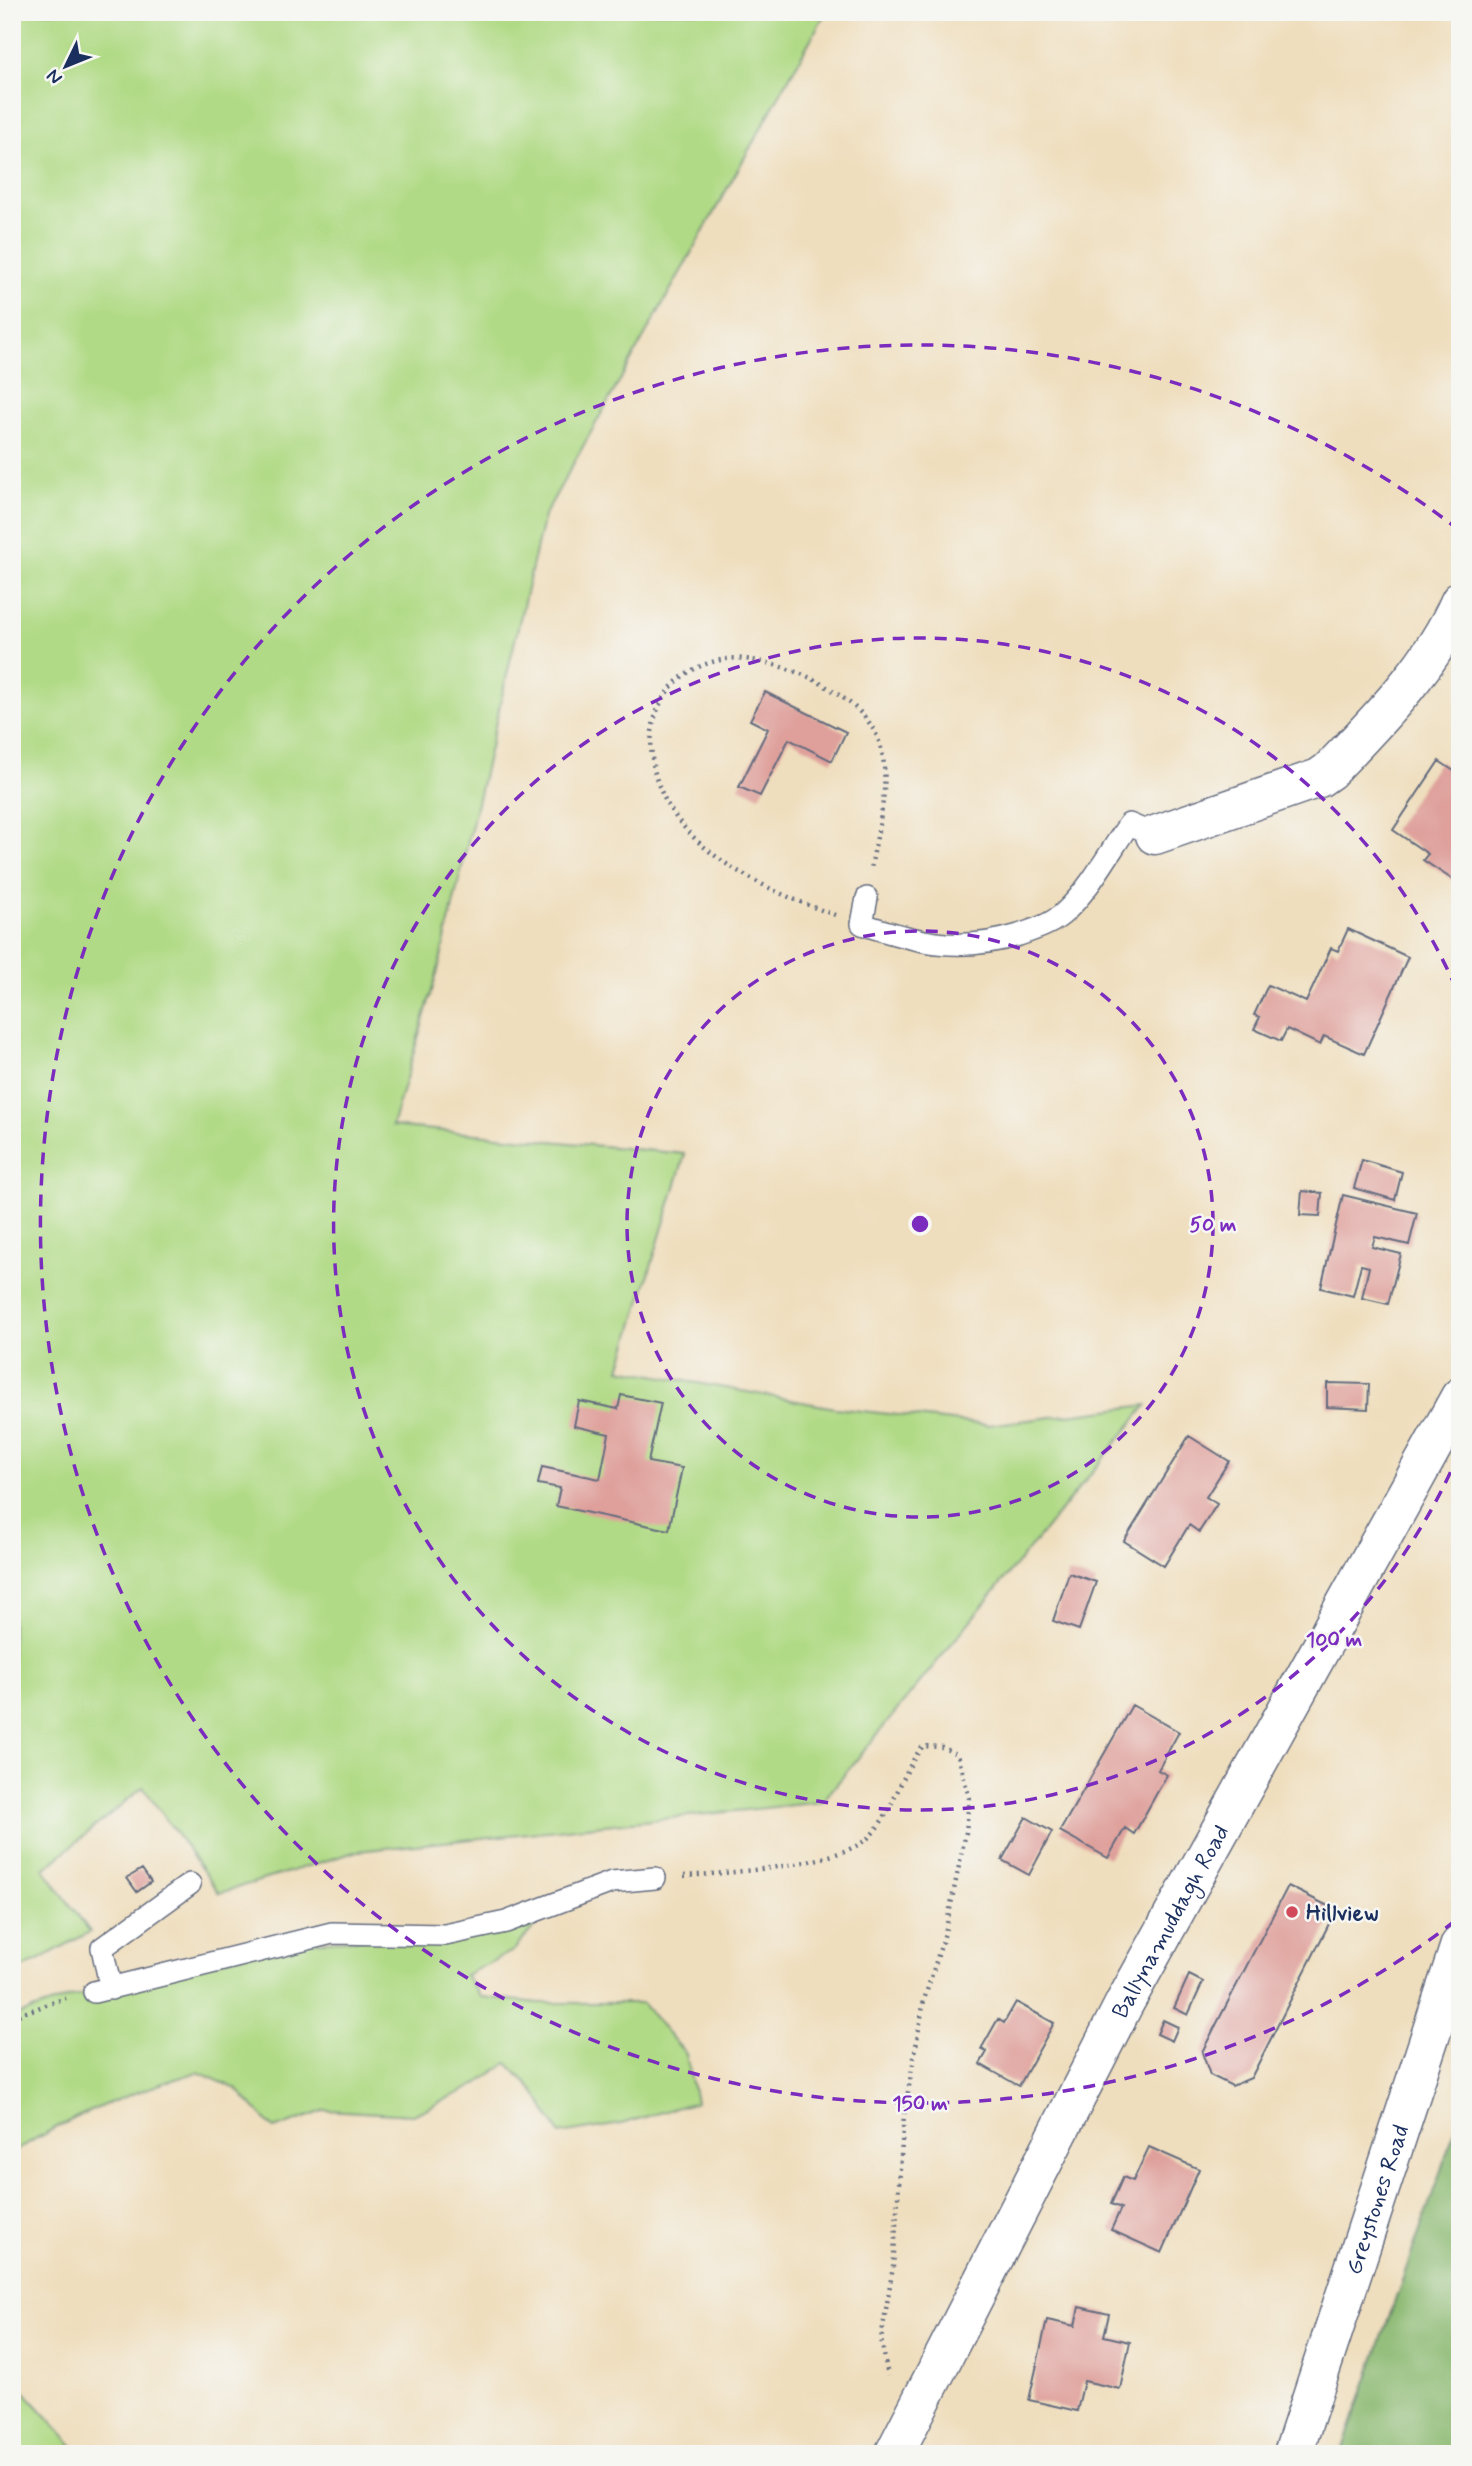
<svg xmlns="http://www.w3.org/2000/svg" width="1472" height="2466" viewBox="0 0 1472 2466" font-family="Mynerve,sans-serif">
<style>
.green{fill:#b0da85;stroke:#668472;stroke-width:2}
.forest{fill:#8cba72;stroke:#547468;stroke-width:2}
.building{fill:#dfa09b}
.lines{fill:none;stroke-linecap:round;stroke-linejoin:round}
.lane-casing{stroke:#656c7f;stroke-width:24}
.street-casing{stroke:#656c7f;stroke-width:41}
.secondary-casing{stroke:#656c7f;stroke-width:41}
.path{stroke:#656c7f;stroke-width:4.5;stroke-dasharray:2 5;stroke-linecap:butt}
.lane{stroke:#fff;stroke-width:21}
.street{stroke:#fff;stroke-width:38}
.secondary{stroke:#fff;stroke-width:38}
.ring{fill:none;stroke:#7b2cbf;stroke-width:3.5;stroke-dasharray:12 9}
.poi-dot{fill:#d1495b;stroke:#f6f6f2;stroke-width:2.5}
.labels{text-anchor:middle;stroke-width:5;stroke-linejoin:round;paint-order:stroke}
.poi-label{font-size:23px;font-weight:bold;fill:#1b2f5e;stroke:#f6f6f2;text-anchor:start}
.street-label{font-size:23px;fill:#1b2f5e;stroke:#f6f6f2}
.centre{fill:#7b2cbf;stroke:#f6f6f2;stroke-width:3.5}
.ring-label{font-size:21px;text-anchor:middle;font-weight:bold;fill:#7b2cbf;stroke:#f6f6f2;stroke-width:5;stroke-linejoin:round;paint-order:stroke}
</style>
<rect width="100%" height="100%" fill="#f6f6f2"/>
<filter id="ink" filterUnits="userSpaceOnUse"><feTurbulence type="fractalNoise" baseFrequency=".0143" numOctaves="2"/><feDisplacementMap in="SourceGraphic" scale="14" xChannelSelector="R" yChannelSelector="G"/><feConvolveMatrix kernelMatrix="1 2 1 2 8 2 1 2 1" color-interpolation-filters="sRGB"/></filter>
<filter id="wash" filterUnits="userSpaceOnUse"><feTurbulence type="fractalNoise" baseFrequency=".00686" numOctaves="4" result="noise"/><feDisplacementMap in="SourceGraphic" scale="28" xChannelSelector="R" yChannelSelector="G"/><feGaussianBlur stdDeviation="1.57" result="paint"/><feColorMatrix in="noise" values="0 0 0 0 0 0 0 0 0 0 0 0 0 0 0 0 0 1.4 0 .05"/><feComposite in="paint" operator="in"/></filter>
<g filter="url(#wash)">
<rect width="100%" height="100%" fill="#efdebd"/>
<!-- green -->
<path class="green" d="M12,12H826L544,516L438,970L392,1126L685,1154L620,1369L835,1408L988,1425L1147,1405L822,1802L358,1851L219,1893L143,1787L44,1869L90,1932L12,1974Z
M553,1905L513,1951L465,1975L481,1997L538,2003H642L686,2054L696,2102L621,2124L560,2134L535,2092L507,2063L476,2085L413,2115L326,2110L274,2129L237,2089L198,2072C132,2092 71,2115 12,2153V2017L71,1997L125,1987L285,1943L445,1935Z
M12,2378L81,2454H12Z"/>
<!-- forest -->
<path class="forest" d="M1460,2116V2454H1341Z"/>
<g id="blocks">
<!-- building -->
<path class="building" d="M765,692L846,732L832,761L789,739L760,796L739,787L768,729L750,720Z
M1439,761L1460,775V784L1455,791L1460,794V870L1453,880L1423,860L1428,854L1393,830Z
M1348,929L1408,957L1364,1054L1324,1036L1320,1045L1287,1029L1281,1041L1254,1029L1260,1017L1254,1015L1268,985L1306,1002L1331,948L1338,951Z
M1362,1160L1402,1172L1395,1200L1354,1188Z
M1302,1191L1322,1193L1320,1216L1300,1215Z
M1343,1195L1417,1213L1409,1245L1375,1237L1372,1247L1401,1254L1388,1304L1362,1298L1369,1267L1361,1265L1353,1296L1321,1288Z
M1327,1383L1369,1384L1368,1409L1327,1407Z
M621,1395L661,1403L648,1462L682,1468L669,1530L556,1506L560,1488L538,1484L542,1467L600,1479L609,1434L574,1426L579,1401L618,1409Z
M1189,1436L1229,1461L1206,1497L1217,1504L1199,1532L1189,1525L1164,1566L1124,1541Z
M1069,1573L1096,1582L1079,1630L1053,1621Z
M1132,1705L1179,1732L1158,1770L1167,1775L1134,1834L1125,1828L1108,1858L1060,1831Z
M1026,1817L1052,1832L1029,1875L1002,1860Z
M142,1869L151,1882L137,1892L127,1878Z
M1288,1886L1336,1910L1251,2078L1232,2086L1210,2075L1202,2052Z
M1189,1975L1203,1982L1188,2015L1174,2008Z
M1016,2002L1054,2023L1019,2086L980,2064L987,2052L981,2049L998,2019L1004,2023Z
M1163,2020L1178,2027L1172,2041L1157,2034Z
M1149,2147L1199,2169L1162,2253L1111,2230L1121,2208L1111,2204L1123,2177L1133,2181Z
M1079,2307L1109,2314L1104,2336L1130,2342L1120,2389L1084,2381L1077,2411L1029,2400L1047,2320L1075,2326Z"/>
</g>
</g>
<g filter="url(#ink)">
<use href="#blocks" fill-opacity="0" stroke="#656c7f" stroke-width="2"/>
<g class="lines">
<defs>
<path id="lane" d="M867,898L862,924C920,943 959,953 1019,935C1036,929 1053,924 1066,911C1091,887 1109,853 1129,824L1155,835
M111,1989L102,1948L190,1884
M94,1992L332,1933L445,1935L506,1922L612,1882L655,1878"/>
<g id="street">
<path d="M1155,835L1319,778L1329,771C1378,720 1432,666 1460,601"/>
<path id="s1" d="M894,2454L1124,2004L1460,1397"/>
</g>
<g id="secondary">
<path id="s2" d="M1293,2454L1460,1945"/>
</g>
</defs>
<!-- lane casing -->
<use href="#lane" class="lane-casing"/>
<!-- street casing -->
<use href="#street" class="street-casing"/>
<!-- secondary casing -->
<use href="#secondary" class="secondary-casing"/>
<!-- path -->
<path class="path" d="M835,915C779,895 716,868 678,820C633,762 642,672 726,659C751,655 800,671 822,684C848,700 873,717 881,748C891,786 877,831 871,869
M684,1876C726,1873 845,1866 872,1834C895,1808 901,1773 923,1746L942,1747L958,1755L969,1798L966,1832L945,1933L924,2000L904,2115L893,2267L881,2339L888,2376
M12,2017L66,1998"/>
<!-- lane -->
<use href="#lane" class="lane"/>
<!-- street -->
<use href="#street" class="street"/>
<!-- secondary -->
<use href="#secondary" class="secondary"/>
</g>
</g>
<!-- distance rings -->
<g class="ring">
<circle cx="920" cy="1224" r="293"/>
<path d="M1459 1453A586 586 0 1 1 1459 995"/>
<path d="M1455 1921A879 879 0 1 1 1455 527"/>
</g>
<!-- markers -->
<circle class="poi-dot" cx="1292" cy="1912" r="7"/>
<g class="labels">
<!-- poi labels -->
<g class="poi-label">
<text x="1306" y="1920">Hillview</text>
</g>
<!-- street labels -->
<g class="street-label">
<text dy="8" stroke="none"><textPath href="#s1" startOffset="600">Ballynamuddagh Road</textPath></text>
<text dy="8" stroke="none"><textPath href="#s2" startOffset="268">Greystones Road</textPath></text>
</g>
</g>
<circle cx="920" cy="1224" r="10" class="centre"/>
<g class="ring-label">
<text x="1213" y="1231">50 m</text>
<text x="1334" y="1646">100 m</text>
<text x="920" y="2110">150 m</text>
</g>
<!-- margin -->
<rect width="1472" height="2466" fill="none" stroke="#f6f6f2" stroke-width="42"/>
<!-- north arrow -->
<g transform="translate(66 66) rotate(227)" stroke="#f6f6f2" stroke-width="5" paint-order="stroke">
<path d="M0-5L12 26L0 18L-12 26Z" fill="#1b2f5e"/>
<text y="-10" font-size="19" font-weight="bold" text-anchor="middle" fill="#1b2f5e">N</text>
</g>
</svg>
